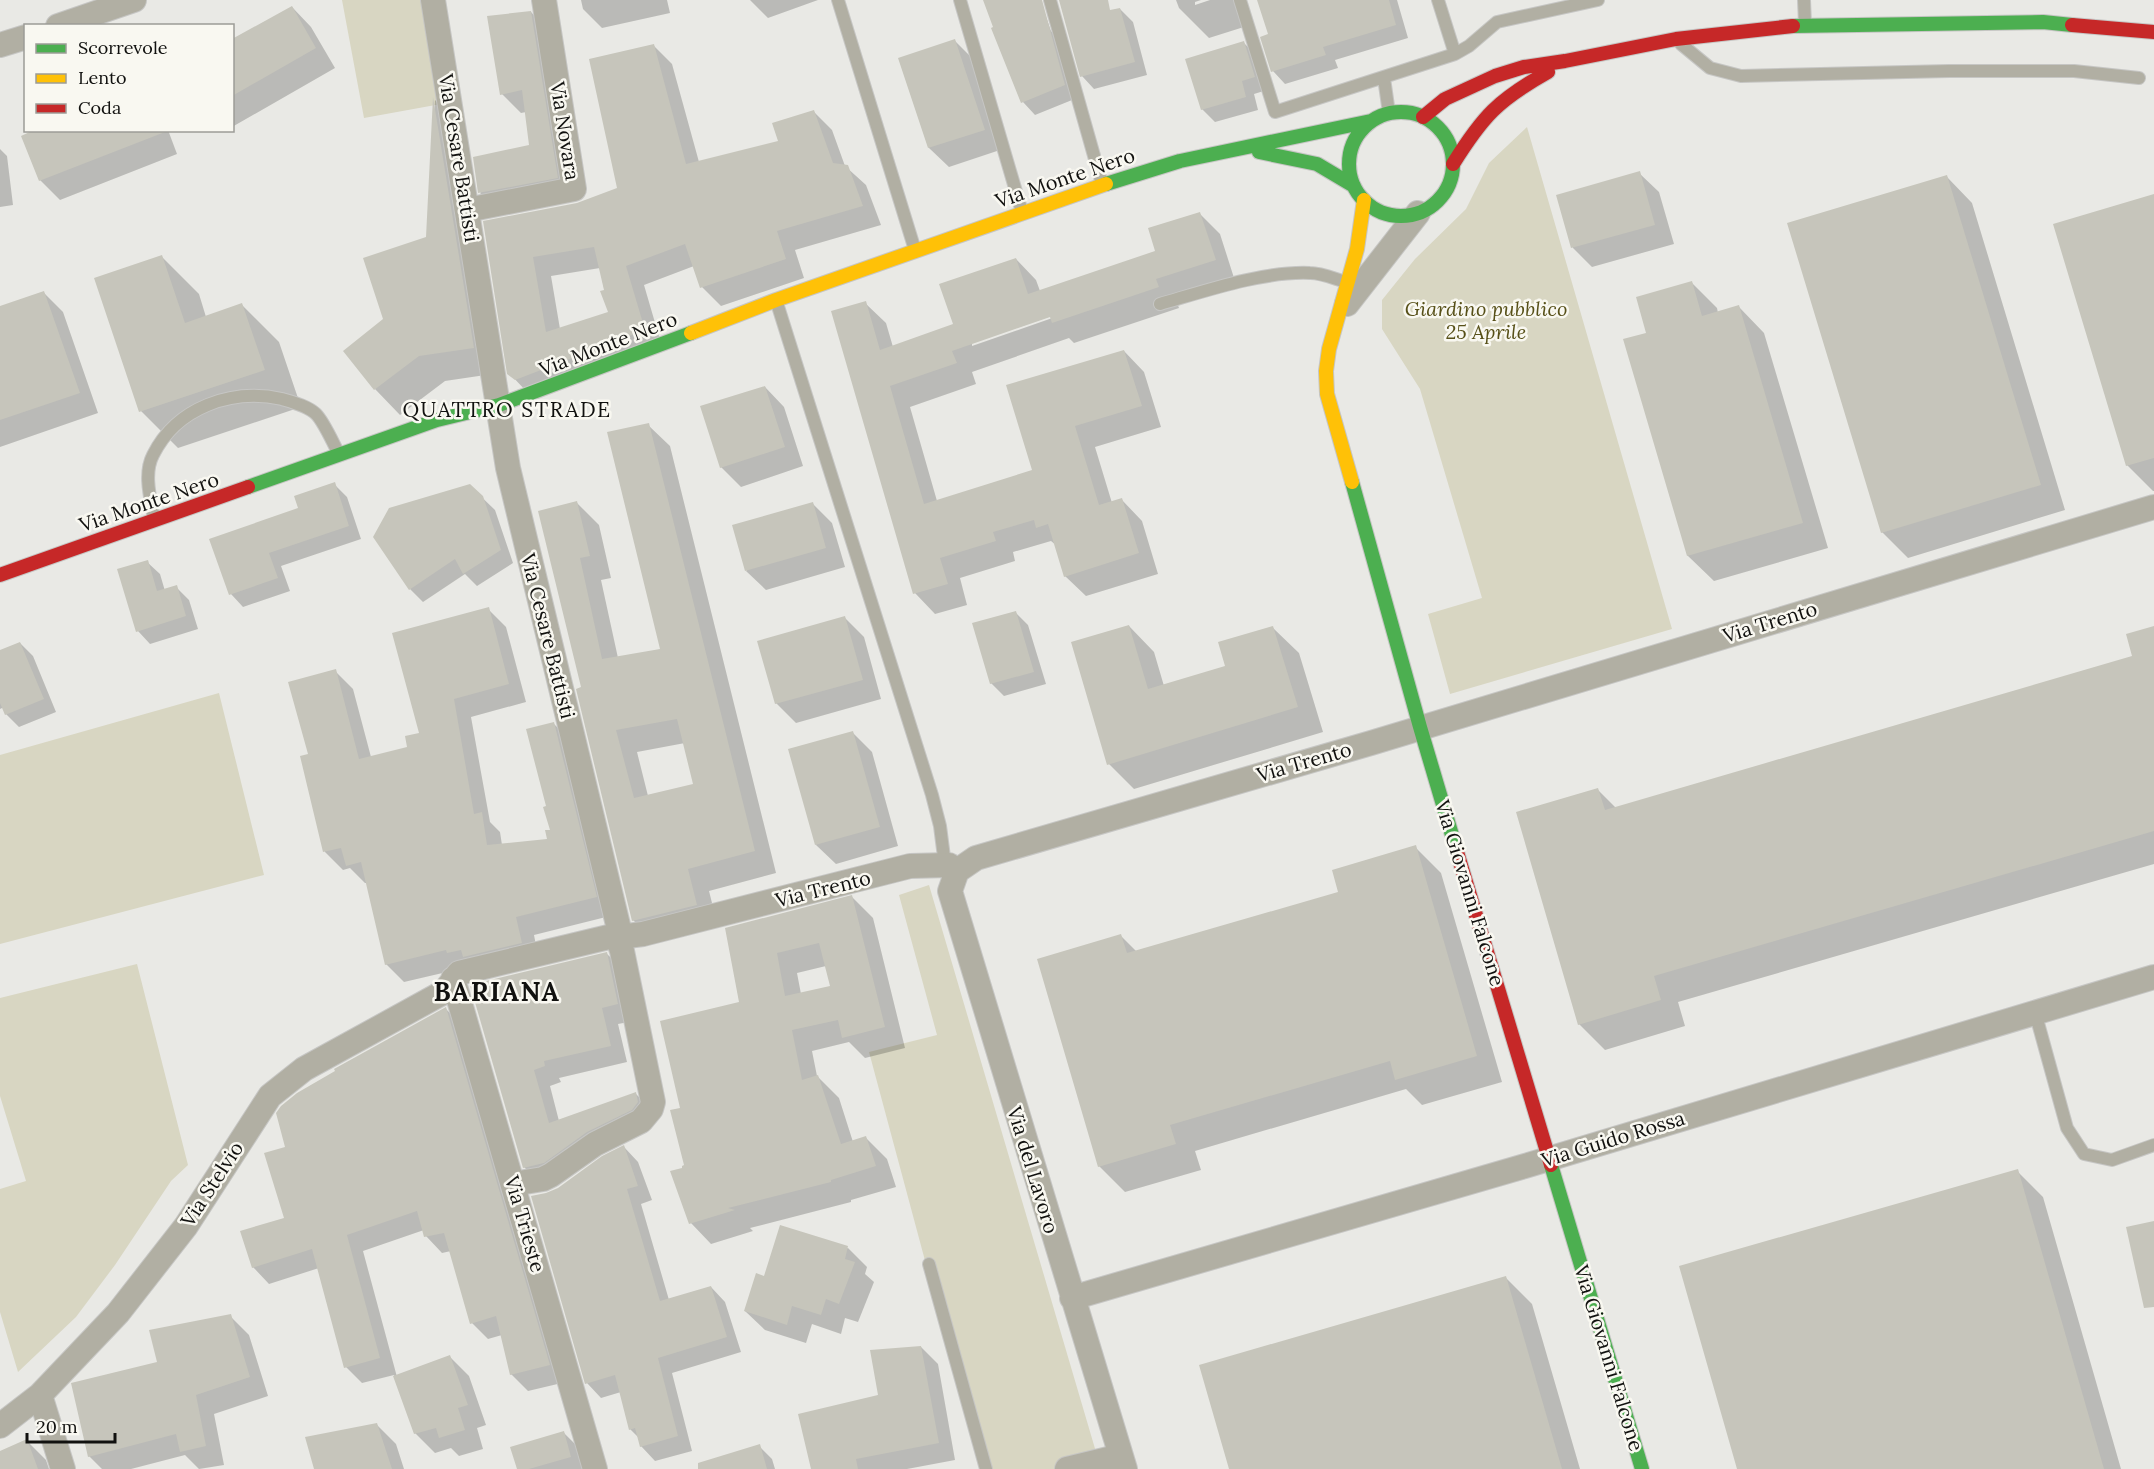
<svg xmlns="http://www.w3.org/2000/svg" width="2154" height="1469" viewBox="0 0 2154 1469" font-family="Lora,serif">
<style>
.green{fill:#d8d6c2}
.shadow{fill:#0003;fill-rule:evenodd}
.building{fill:#c6c5bb;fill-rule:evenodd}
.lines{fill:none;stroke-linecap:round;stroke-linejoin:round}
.lane-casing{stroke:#c6c6c4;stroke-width:14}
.street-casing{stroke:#c6c6c4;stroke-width:26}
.fast-casing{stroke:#c6c6c4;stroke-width:16}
.slow-casing{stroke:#c6c6c4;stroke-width:16}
.jam-casing{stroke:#c6c6c4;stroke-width:16}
.lane{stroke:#b1afa3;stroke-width:12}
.street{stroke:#b1afa3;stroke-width:24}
.fast{stroke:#4caf50;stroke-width:14}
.slow{stroke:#ffc107;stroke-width:14}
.jam{stroke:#c62828;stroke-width:14}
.labels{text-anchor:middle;stroke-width:5;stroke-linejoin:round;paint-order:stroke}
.street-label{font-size:20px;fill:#11110f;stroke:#f9f8f1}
.park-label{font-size:20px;font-style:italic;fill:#575018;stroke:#f9f8f1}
.neighbourhood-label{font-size:21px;letter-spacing:1.5px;fill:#11110f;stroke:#f9f8f1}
.district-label{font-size:26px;font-weight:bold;letter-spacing:1.5px;fill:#11110f;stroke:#f9f8f1}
</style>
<rect width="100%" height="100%" fill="#e9e9e5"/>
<!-- green -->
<path class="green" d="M342,0H422L441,104L364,118Z
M1527,127L1672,629L1450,694L1428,614L1482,598L1420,389L1382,329V300L1415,259L1466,209L1489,163Z
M219,693L264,875L0,944V755Z
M929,885L1101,1469H981L869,1052L937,1035L899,895Z
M137,964L188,1165L171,1181L115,1265L76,1317L18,1372L0,1312V1189L26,1181L0,1096V998Z"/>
<!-- shadow -->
<path class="shadow" d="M581,0H667L670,13L602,28L583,9Z
M750,0H818L768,18Z
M985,0H1040L1051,31L1062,42L1077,98L1035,115L1023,102Z
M1176,0H1201L1195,2V5L1210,0H1238L1247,26L1209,38L1179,8Z
M1323,0H1397L1408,38L1335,60L1338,68L1285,84L1273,71Z
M292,7L311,27L335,68L232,127V41Z
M1120,9L1133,22L1147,75L1094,89L1082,76Z
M531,12L550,32L576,197L499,212L480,193L531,147L526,112L521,113L502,94Z
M955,41L974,60L1003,149L949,167L929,148L900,59Z
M1244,43L1257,56L1267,90L1254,94L1258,110L1215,122L1202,109Z
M653,45L672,64L699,162L779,142L813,111L832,130L845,166L866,185L881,225L795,250L804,278L721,306L702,287L694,266L644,285L663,350L528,393L509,373L485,223L577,204L619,189ZM600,268L609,313L560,329L551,276Z
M435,100L459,124L499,373L445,381L400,415L375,389L385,320L427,238Z
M38,130H168L177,154L60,200L40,180L23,136Z
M0,149L7,156L13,205L0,207Z
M1639,173L1659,192L1674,244L1592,267L1573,248L1558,196Z
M1947,177L1972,203L2065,510L1908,558L1882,532Z
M2154,195V491H2153L2127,465Z
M1200,214L1220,234L1235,281L1176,300L1179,308L1074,343L1069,338L972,372L976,384L910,407L937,501L1034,471L1124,351L1144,372L1161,427L1095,447L1112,503L1122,500L1142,521L1158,574L1086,596L1065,576L1057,546L1051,541L1013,552L1015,561L960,578L967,605L935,614L915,593L865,303L886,323L893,347L955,325L1016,259L1036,280L1040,291L1157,252ZM1057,314L1058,316L972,346V343Z
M162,257L199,294L206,317L242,305L279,342L301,407L178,448L141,411Z
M1691,282L1717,308L1718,313L1739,307L1764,333L1828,548L1714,581L1688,556L1648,334Z
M44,293L63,312L98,413L0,447V308Z
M765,387L784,407L803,466L741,487L721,467Z
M648,425L670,446L776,873L709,891L718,927L655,942L633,920L582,688L577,503L599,525L611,578L601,580L618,658L662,650ZM685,743L695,785L648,796L637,752Z
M334,484L347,497L361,539L281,566L290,591L243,607L231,594L300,508Z
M469,485L495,510L513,563L477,586L465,574L423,602L410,589Z
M813,504L832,523L845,567L766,590L746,571Z
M147,562L160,574L165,591L176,587L189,600L198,629L150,644L138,631Z
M488,609L506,627L526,702L471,717L490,822L500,832L502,845L549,840L552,831L548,807L554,724L572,742L614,915L534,935L539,961L464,968L404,982L386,964L367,883H365L350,868L343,870L325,852L310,755L335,671L353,689L371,757L409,748L421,735Z
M1015,612L1028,625L1046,684L1004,696L991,683Z
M845,618L864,637L881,699L796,723L776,703Z
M1129,626L1154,652L1164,686L1227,667L1273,628L1299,653L1323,732L1134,789L1109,764Z
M2154,628V864L1678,1002L1685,1026L1605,1050L1579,1024L1598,790L1616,808L2134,657Z
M20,643L33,656L56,712L19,727L6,714L4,707L0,709V652Z
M852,732L872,752L898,846L836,864L816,845Z
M1415,847L1441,873L1502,1082L1422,1105L1406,1089L1195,1151L1201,1170L1125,1192L1099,1166L1121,936L1137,952L1340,893Z
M852,897L873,918L905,1048L865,1058L849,1042L812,1051L817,1076L839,1098L853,1142L866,1138L887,1159L896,1187L851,1200V1202L750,1228L753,1231L711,1244L691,1223L682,1109L740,1004L726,929ZM826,966L832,987L801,994L797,973Z
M607,954L624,970L634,1021L618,1024L627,1062L559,1078L561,1082L550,1086L559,1121L636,1094L653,1111L541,1184L524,1167L472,986Z
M446,1009L462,1025L566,1382L528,1391L511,1374L502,1335L488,1339L472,1323L451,1251L442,1253L426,1236L424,1230L363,1251L397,1377L450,1357L469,1376L486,1425L477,1428L483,1449L459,1456L451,1448L435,1453L415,1433L394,1375L362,1383L346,1367L319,1268L269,1284L253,1267L286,1219L287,1148Z
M624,1147L638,1162L652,1200L641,1204L669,1300L711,1287L725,1302L741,1352L672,1373L692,1451L655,1461L641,1446L639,1438L630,1429L621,1392L601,1398L587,1383L546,1194L558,1189Z
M2017,1171L2043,1197L2121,1469H1738Z
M848,1248L867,1267L865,1274L874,1282L858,1322L845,1318L841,1334L812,1324L806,1343L765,1330L745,1311L765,1278Z
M1506,1278L1532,1304L1580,1469H1231Z
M230,1316L249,1335L268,1396L214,1414L224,1465L199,1469L185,1455L131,1469H102L89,1456Z
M921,1347L938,1364L955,1460L907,1469H812Z
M376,1424L396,1444L404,1469H316Z
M564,1433L577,1446L583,1469H518Z
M27,1441L46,1460L49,1469H0V1453Z
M759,1446L772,1459L775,1469H707Z"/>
<!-- building -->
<path class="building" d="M983,0H1042L1065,85L1021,103L991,28L993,27Z
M1059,0H1108L1110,10L1120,8L1135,62L1080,77Z
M1257,0H1389L1396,25L1323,47L1326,55L1271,72L1260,37L1268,34Z
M292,6L316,48L232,96V39Z
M531,11L558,178L478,193L473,157L529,145L522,90L500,95L487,16Z
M955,39L985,130L928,148L898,58Z
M1244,41L1255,77L1242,81L1246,97L1201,110L1185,59Z
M654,44L686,164L778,141L772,123L814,110L833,163L848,165L863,206L777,231L786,259L700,288L685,244L626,266L645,330L515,380L507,374L483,221L577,203L617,188L589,59ZM594,247L604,290L600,291L608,312L546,332L533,257Z
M433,97L474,348L419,356L374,390L343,351L383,319L363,258L426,237Z
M34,130H164L165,132L39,181L21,136Z
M1640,171L1655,225L1571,248L1556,195Z
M1947,175L2041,485L1881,533L1787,223Z
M2154,194V458L2126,466L2053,224Z
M1200,212L1216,260L1156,279L1159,287L1052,323L1050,317L952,351L957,363L890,386L924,504L1032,470L1006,385L1124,350L1142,406L1075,426L1099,505L1122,498L1139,553L1064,577L1048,524L1036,528L1034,520L993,532L996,541L940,558L948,584L913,594L831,311L866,301L880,350L953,324L939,284L1016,258L1028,294L1155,251L1148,228Z
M162,255L185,323L242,303L265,370L139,412L94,278Z
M1692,281L1702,316L1739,305L1803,523L1687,556L1623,339L1646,333L1636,297Z
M44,291L80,393L0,420V306Z
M765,386L785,447L720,468L700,406Z
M649,423L755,851L688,869L697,905L632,921L576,689L581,687L538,511L577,501L590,556L580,558L602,659L660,649L607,432ZM677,719L693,784L634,798L616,730Z
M335,482L349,526L269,553L278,578L229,595L209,539L298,508L294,496Z
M470,484L483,496L501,550L463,574L455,559L409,590L373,537L389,508Z
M813,502L826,548L745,571L732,525Z
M148,560L157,591L177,585L186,616L136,632L117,569Z
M489,607L509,684L454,699L474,814L482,812L487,845L547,839L545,830H550L543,807L546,806L526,729L554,722L597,897L516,917L522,943L463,957L461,950L447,953L446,950L385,965L361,862L346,866L341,848L323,852L300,756L308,754L288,682L336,669L359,759L407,747L405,736L419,733L392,633Z
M1016,611L1034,672L990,684L972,623Z
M845,616L863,680L775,704L757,641Z
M1129,625L1148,689L1225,666L1218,642L1273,626L1298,707L1107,765L1071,642Z
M2154,626V831L1654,976L1661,1000L1578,1025L1516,812L1598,788L1605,810L2132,656L2126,634Z
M20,642L44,699L5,715L0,703V650Z
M853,731L880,827L815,845L788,749Z
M1416,845L1477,1056L1395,1080L1390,1061L1170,1125L1176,1144L1098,1167L1037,959L1121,934L1127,953L1338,892L1332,870Z
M852,895L885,1027L842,1038L838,1020L792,1030L802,1080L818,1075L841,1144L866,1136L876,1166L831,1180V1182L728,1208L735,1210L689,1224L670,1171L682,1168V1166L684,1165L670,1110L680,1108L660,1021L739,1002L725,928ZM819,943L830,986L785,996L777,953Z
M607,952L618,1004L602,1008L611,1046L544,1061L545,1066L534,1070L549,1123L636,1092L638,1102L632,1110L587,1132L544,1163L523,1168L470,985Z
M446,1007L550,1365L510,1375L496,1316L470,1324L444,1233L424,1237L417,1211L347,1235L380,1358L344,1368L312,1249L252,1268L240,1231L284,1218L264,1153L285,1147L276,1113L281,1106L297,1093L335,1071L334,1069Z
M624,1145L638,1186L627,1189L660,1301L711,1286L727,1337L658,1358L678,1436L640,1447L635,1428L629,1430L615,1375L585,1384L531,1196L546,1193L558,1188L602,1156Z
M2018,1169L2104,1469H1737L1679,1266Z
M2154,1221V1307L2144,1308L2126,1227Z
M780,1225L848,1246L845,1259L855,1262L839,1304L826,1299L821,1315L792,1306L787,1325L744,1311L756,1273L764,1276Z
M1506,1276L1562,1469H1229L1199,1365Z
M231,1314L250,1377L196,1395L206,1446L180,1452L176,1434L88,1457L71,1383L157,1362L149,1330Z
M921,1346L939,1443L856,1459L858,1469H811L798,1414L878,1395L870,1350Z
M450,1355L468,1405L458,1408L465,1430L439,1438L436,1428L414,1434L393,1376Z
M377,1423L392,1469H314L305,1437Z
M564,1431L571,1457L529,1469H517L510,1447Z
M27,1439L38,1469H0V1451Z
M760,1444L767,1469H698V1463Z"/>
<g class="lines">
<defs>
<path id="lane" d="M838,0L915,250
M960,0L1022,212
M1050,0L1102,184
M1240,0L1275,112L1455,54L1469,46L1497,22L1598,0
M1438,0L1455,54
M1804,0L1805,24
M1681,44L1710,68L1741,76L1949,71H2074L2139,78
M1384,78L1389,113
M776,300L932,795L940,826L945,865
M1160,304C1205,291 1263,271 1310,273C1322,273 1335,279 1346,282
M154,519C151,500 143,474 153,455C177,407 232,388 282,399C292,402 308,406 316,414C324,422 333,443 339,454
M2035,1012L2067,1128L2084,1154L2112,1160L2154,1145
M929,1264L986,1469"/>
<path id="street" d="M433,0L508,468L618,925L617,935L622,951L653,1102L651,1109L641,1121L595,1144L551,1175L543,1179L513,1184
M58,26L134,0
M0,45L26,37
M467,210L574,189L544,0
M1347,304L1418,213
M957,871L976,858L1371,743L2154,507
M957,871L950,891L1125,1469
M453,979L595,1469
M1072,1298L1525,1166L2154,977
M40,1395L63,1469
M0,1426L40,1395L118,1313L186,1226L270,1096L304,1069L444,992L459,973L617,935L627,936L643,934L910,866L949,865L957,871
M1067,1469L1121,1456"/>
<path id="fast" d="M1793,26L2043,22L2072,25
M1349 164a52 52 0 1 1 104 0a52 52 0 1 1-104 0Z
M1259,152L1317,164L1354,186
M1106,184L1180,161L1371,121
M1352,482L1420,727L1457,852
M248,487L437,420L499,405L691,333
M1551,1165L1642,1469"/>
<path id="slow" d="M691,333L776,300L1106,184
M1352,482L1327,394L1326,371L1329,349L1357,249L1364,200"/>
<path id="jam" d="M2072,25L2154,32
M1423,117L1445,99L1495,76L1524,67L1565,61L1676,39L1793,26
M1453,164C1483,116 1498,100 1548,72
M0,575L248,487
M1457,852L1551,1165"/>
</defs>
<!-- lane casing -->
<use href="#lane" class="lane-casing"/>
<!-- street casing -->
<use href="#street" class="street-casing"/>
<!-- fast casing -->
<use href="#fast" class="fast-casing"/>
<!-- slow casing -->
<use href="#slow" class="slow-casing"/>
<!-- jam casing -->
<use href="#jam" class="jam-casing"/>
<!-- lane -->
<use href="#lane" class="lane"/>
<!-- street -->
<use href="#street" class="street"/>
<!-- fast -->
<use href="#fast" class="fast"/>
<!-- slow -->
<use href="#slow" class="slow"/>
<!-- jam -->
<use href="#jam" class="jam"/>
</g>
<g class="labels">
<!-- street labels -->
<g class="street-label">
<text transform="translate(565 131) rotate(81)" y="7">Via Novara</text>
<text transform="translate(459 158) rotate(81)" y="7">Via Cesare Battisti</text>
<text transform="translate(1065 178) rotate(-19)" y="7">Via Monte Nero</text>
<text transform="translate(608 344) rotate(-21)" y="7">Via Monte Nero</text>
<text transform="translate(149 502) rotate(-19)" y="7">Via Monte Nero</text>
<text transform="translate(1770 622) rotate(-17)" y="7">Via Trento</text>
<text transform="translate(548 636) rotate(76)" y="7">Via Cesare Battisti</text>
<text transform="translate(1304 762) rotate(-16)" y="7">Via Trento</text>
<text transform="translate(823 889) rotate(-14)" y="7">Via Trento</text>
<text transform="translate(1470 893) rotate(73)" y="7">Via Giovanni Falcone</text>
<text transform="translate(1613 1139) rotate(-17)" y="7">Via Guido Rossa</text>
<text transform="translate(1033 1170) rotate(73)" y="7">Via del Lavoro</text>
<text transform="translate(212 1184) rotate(-57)" y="7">Via Stelvio</text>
<text transform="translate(525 1224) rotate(74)" y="7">Via Trieste</text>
<text transform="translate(1609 1358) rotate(73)" y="7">Via Giovanni Falcone</text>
</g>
<!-- park labels -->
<g class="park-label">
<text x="1486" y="316">Giardino pubblico<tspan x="1486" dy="23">25 Aprile</tspan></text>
</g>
<!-- neighbourhood labels -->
<g class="neighbourhood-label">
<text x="507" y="417">QUATTRO STRADE</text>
</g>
<!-- district labels -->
<g class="district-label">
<text x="497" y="1001">BARIANA</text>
</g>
</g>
<!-- legend -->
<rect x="24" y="24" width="210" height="108" fill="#f9f8f1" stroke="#9c9c97" stroke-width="1.5"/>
<rect x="36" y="44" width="30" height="9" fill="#4caf50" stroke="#9c9c97" stroke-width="1.5"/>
<text x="78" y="54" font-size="18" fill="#11110f">Scorrevole</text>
<rect x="36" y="74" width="30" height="9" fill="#ffc107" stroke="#9c9c97" stroke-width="1.5"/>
<text x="78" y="84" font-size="18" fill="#11110f">Lento</text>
<rect x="36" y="104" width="30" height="9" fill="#c62828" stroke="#9c9c97" stroke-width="1.5"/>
<text x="78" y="114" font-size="18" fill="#11110f">Coda</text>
<!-- scale -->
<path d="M27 1433v9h88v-9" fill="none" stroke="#11110f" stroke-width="3"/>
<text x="36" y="1433" font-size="18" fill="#11110f" stroke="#f9f8f1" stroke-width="4.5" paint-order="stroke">20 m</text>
</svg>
